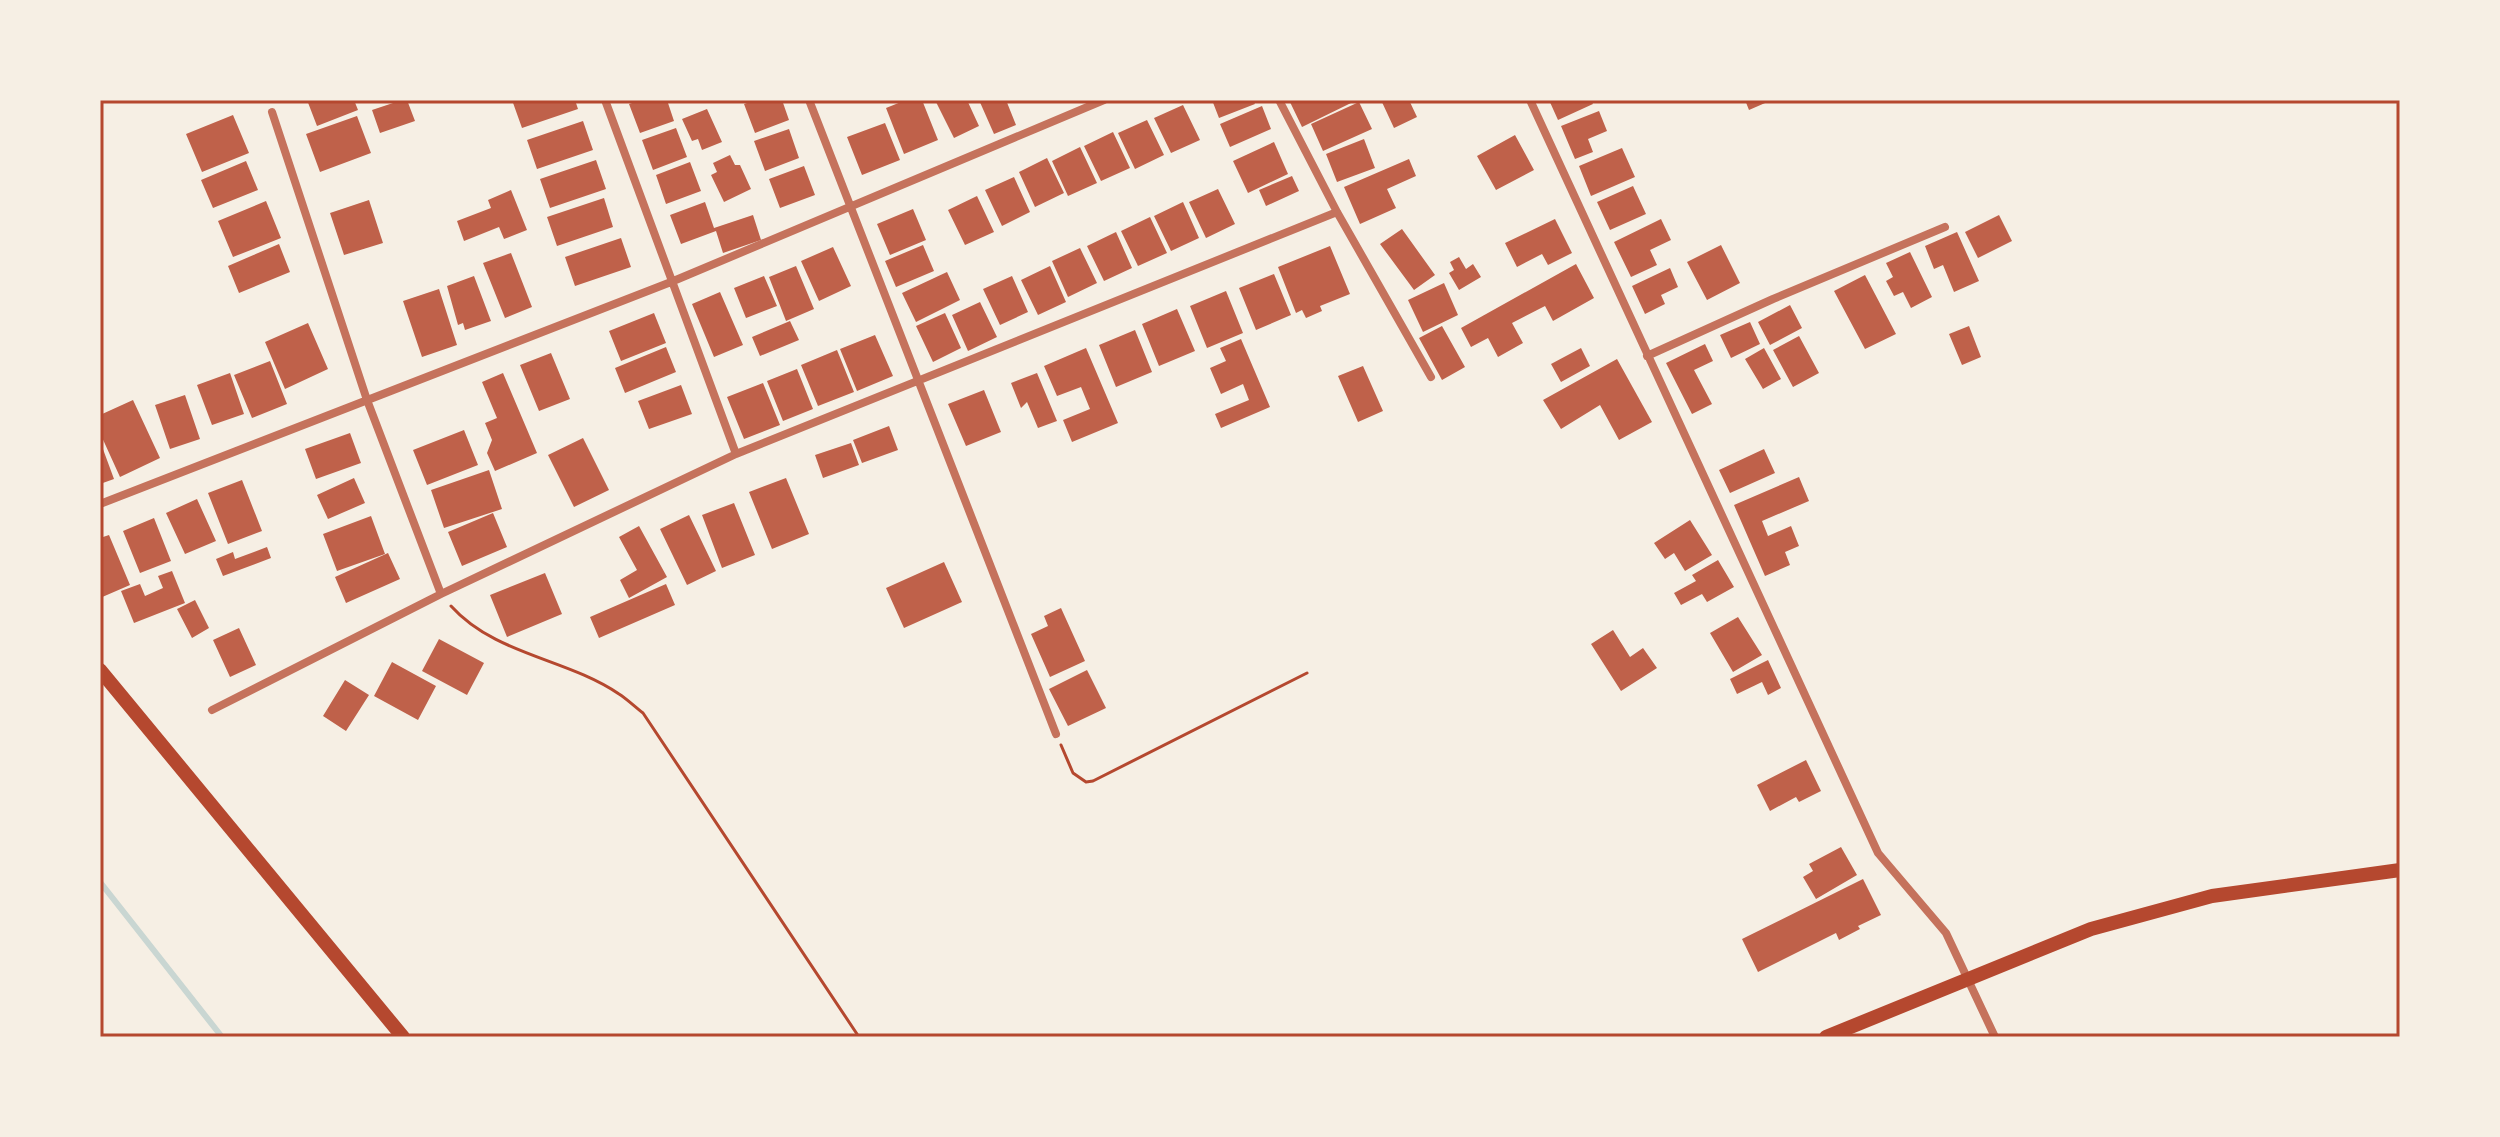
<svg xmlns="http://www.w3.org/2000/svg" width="2500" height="1137" viewBox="0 0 2500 1137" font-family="Helvetica,sans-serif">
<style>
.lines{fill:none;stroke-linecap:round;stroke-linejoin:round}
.stream{stroke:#c9d6d2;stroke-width:6}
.building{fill:#bf614a}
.path{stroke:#b5482f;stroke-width:3}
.minor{stroke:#c5725c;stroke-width:8}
.primary{stroke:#b5482f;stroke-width:14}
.neatline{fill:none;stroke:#b5482f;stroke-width:3}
</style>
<rect width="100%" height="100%" fill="#f6efe4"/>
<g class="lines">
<!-- stream -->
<path class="stream" d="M100,882L222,1037"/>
</g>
<!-- building -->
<path class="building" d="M307,100H354L358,110L317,126Z
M402,100H407L415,121L380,133L372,110Z
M512,100H575L578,109L522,128Z
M641,100H667L674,121L640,133L629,104Z
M755,100H782L789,120L755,133L744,104Z
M906,100H922L938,140L904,154L886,108Z
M935,100H967L979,126L954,138Z
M979,100H1006L1016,125L994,134Z
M1212,100H1253L1255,104L1219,118Z
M1289,100H1350L1351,103L1302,127Z
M1381,100H1409L1417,117L1394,128Z
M1549,100H1591L1593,104L1558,120Z
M1745,100H1772L1749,110Z
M1359,102L1372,129L1323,151L1311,124Z
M1183,105L1200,140L1171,153L1154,118Z
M1262,106L1271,129L1230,147L1220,124Z
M707,109L722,142L702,150L698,139L692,141L682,119Z
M1599,111L1607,131L1588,139L1593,152L1575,159L1561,126Z
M233,115L249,153L202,172L186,134Z
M357,116L371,153L320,172L306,134Z
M1147,120L1164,155L1135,169L1118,133Z
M583,121L593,150L537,169L527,140Z
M885,123L900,160L862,175L847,137Z
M676,128L687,157L653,170L642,140Z
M789,129L799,158L765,171L754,141Z
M1113,132L1130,168L1101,181L1084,146Z
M1515,135L1534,170L1496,190L1477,156Z
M1364,139L1375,168L1337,182L1326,154Z
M1274,142L1288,174L1248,193L1233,161Z
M1080,147L1097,183L1068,196L1052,161Z
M1622,148L1635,177L1591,196L1579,166Z
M730,155L735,165H740L751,189L724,202L711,175L717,172L713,163Z
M1047,158L1064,193L1035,207L1019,172Z
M1409,159L1416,176L1387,189L1396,208L1360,224L1344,187Z
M596,160L606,189L550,208L540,179Z
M246,161L258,190L213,208L201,180Z
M690,162L701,191L666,204L656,175Z
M804,166L815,195L780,208L769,179Z
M1292,176L1299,191L1266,206L1259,190Z
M1014,177L1030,212L1002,226L985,190Z
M1633,186L1646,214L1610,230L1597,202Z
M1218,189L1235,224L1206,238L1189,202Z
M511,190L527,230L504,239L499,227L464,241L457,221L491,208L488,200Z
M977,196L994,232L965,245L948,210Z
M604,198L613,227L557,246L547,217Z
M369,200L383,243L344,255L330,213Z
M266,201L281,238L233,257L218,221Z
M705,202L714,228L753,215L761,240L723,253L716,231L681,244L670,215Z
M1183,202L1199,238L1171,251L1154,216Z
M913,209L926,240L890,255L877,224Z
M1999,215L2012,241L1978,258L1965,232Z
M1150,217L1167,253L1138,266L1121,231Z
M1555,219L1572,253L1548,265L1542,254L1517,267L1505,243Z
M1661,219L1671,240L1650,250L1657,265L1631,277L1614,242Z
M1402,229L1435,275L1414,290L1380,244Z
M1116,232L1132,268L1104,281L1087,246Z
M1957,232L1979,281L1954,292L1943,265L1934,269L1925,246Z
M621,238L631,267L575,286L565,257Z
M279,244L290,272L239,293L228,266Z
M923,245L934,271L896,287L885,261Z
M1721,245L1740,283L1707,300L1687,262Z
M1330,246L1350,294L1320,306L1322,311L1306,318L1302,310L1296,313L1278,267Z
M833,247L851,286L819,301L801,261Z
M1080,248L1097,283L1068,297L1052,261Z
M1910,252L1932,297L1911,308L1903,292L1894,296L1886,281L1893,277L1886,263Z
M511,253L532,307L505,318L483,263Z
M1459,257L1466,269L1473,264L1481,277L1459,290L1449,273L1454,270L1450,262Z
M1576,264L1594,298L1553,321L1545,306L1512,323L1523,343L1498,357L1488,338L1471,347L1461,328Z
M796,266L814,309L786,321L769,277Z
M1050,266L1066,302L1038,315L1021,280Z
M1670,268L1678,287L1661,295L1665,304L1645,314L1632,286Z
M947,272L960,300L916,322L902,293Z
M1274,274L1291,315L1256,330L1239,288Z
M1865,275L1896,334L1865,349L1834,291Z
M474,276L491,321L465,330L463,323L458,325L447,286Z
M764,276L777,306L746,318L734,288Z
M1012,276L1028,312L1000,325L983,289Z
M1444,283L1458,315L1423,332L1408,300Z
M439,289L457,345L422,357L403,301Z
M1226,291L1243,333L1207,348L1190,306Z
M720,292L743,345L714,357L692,304Z
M980,302L997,337L968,351L952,315Z
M1790,305L1802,328L1770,345L1758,322Z
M1177,309L1195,351L1159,366L1142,324Z
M654,313L666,343L621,361L609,331Z
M945,313L961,348L933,362L916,326Z
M790,321L799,340L760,356L752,337Z
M1750,322L1760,344L1731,358L1720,335Z
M308,323L328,369L285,389L265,342Z
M1442,326L1465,367L1442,380L1419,338Z
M1969,326L1981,357L1962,365L1949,334Z
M1135,330L1152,372L1116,387L1099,345Z
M875,335L893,376L857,391L840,349Z
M1799,336L1819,373L1793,387L1773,350Z
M1241,339L1270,407L1221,428L1215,414L1249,400L1243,384L1221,394L1210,368L1226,361L1220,348Z
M1705,344L1713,361L1694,370L1712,404L1692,414L1666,363Z
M666,347L676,372L625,393L615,368Z
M1086,348L1118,423L1072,442L1063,420L1090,409L1081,387L1057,396L1044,366Z
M1581,348L1590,366L1561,382L1551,364Z
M1764,348L1781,379L1763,389L1745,359Z
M837,350L854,392L818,406L801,365Z
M551,353L570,399L539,411L520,365Z
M1617,359L1652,422L1619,440L1600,405L1561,429L1543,400Z
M270,361L287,404L252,418L234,375Z
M1363,366L1383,411L1358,422L1338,376Z
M797,369L813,409L783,421L767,381Z
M230,373L244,414L212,425L197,385Z
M503,373L537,453L495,471L487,453L492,440L485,423L497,418L482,382Z
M1037,373L1057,421L1038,428L1027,402L1021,408L1011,383Z
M763,383L780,425L744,439L727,397Z
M681,385L692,414L649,429L638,401Z
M984,390L1001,432L966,446L948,404Z
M185,395L200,439L170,449L155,405Z
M133,400L160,458L120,477L100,433V415Z
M889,426L898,450L862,463L853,440Z
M464,430L478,465L427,485L413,450Z
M350,433L361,463L316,479L305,449Z
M583,438L609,490L574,507L548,455Z
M100,441L114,479L100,484Z
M851,443L859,465L823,478L815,455Z
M1764,449L1775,473L1730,493L1719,470Z
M489,470L502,509L444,528L431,490Z
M1799,477L1809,501L1762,521L1768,536L1791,526L1799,546L1785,552L1790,565L1765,576L1734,505Z
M354,478L365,503L328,519L317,495Z
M786,478L809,534L772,549L749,492Z
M242,480L262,531L228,544L208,493Z
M197,499L216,541L185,554L166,513Z
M734,503L755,555L722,568L702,515Z
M493,513L507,547L462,566L448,532Z
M689,515L716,571L687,585L660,529Z
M371,516L385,554L337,571L323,534Z
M154,518L171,561L140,573L123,531Z
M1690,520L1712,555L1685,571L1674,553L1665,559L1654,543Z
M639,526L667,577L629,598L620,580L637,570L619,537Z
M109,535L130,585L100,598V538Z
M267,547L271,558L223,576L216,559L233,552L235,559Z
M388,553L400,579L346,603L335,577Z
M1718,560L1734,587L1707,602L1702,594L1681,605L1674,593L1696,581L1692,575Z
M944,562L962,602L904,628L886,588Z
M172,571L185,603L134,623L121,591L140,584L145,596L163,588L158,576Z
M545,573L562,614L507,637L490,595Z
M666,584L675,605L599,638L590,617Z
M195,600L209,628L192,638L177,609Z
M1061,608L1085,661L1050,677L1031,634L1048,626L1044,616Z
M1738,617L1762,655L1733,672L1710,633Z
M239,628L256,665L230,677L213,640Z
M1613,630L1630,657L1643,648L1657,668L1621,691L1591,644Z
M439,639L484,663L467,695L422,671Z
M1768,660L1781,688L1768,695L1762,682L1737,694L1730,679Z
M392,662L436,686L418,720L374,696Z
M1087,670L1106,708L1068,726L1049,689Z
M345,680L369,695L346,731L323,716Z
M1806,760L1821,791L1799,802L1796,797L1770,811L1757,785Z
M1841,847L1857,875L1816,899L1803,877L1813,871L1809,864Z
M1863,879L1881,915L1858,926L1860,929L1839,940L1836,933L1758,972L1742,939Z"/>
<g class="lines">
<!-- path -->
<path class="path" d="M451,606C495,655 566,658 619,694C627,699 635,707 643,713L859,1037
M1061,745L1073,773L1086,782L1093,781L1307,673"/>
<!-- minor -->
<path class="minor" d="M605,100L736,454
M809,100L1056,734
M1279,100L1337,212L1431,377
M1530,100L1878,853L1946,933L1995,1037
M272,112L367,400L441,594
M1647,356L1773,299L1945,227
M100,504L671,282L1104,100
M212,710L441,594L736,454L1337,212"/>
<!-- primary -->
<path class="primary" d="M100,670L403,1037
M1826,1037L2091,929L2212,896L2400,870"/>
</g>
<!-- border -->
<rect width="2500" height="1137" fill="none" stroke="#f6efe4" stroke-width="204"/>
<rect x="102" y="102" width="2296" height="933" class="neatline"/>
</svg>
